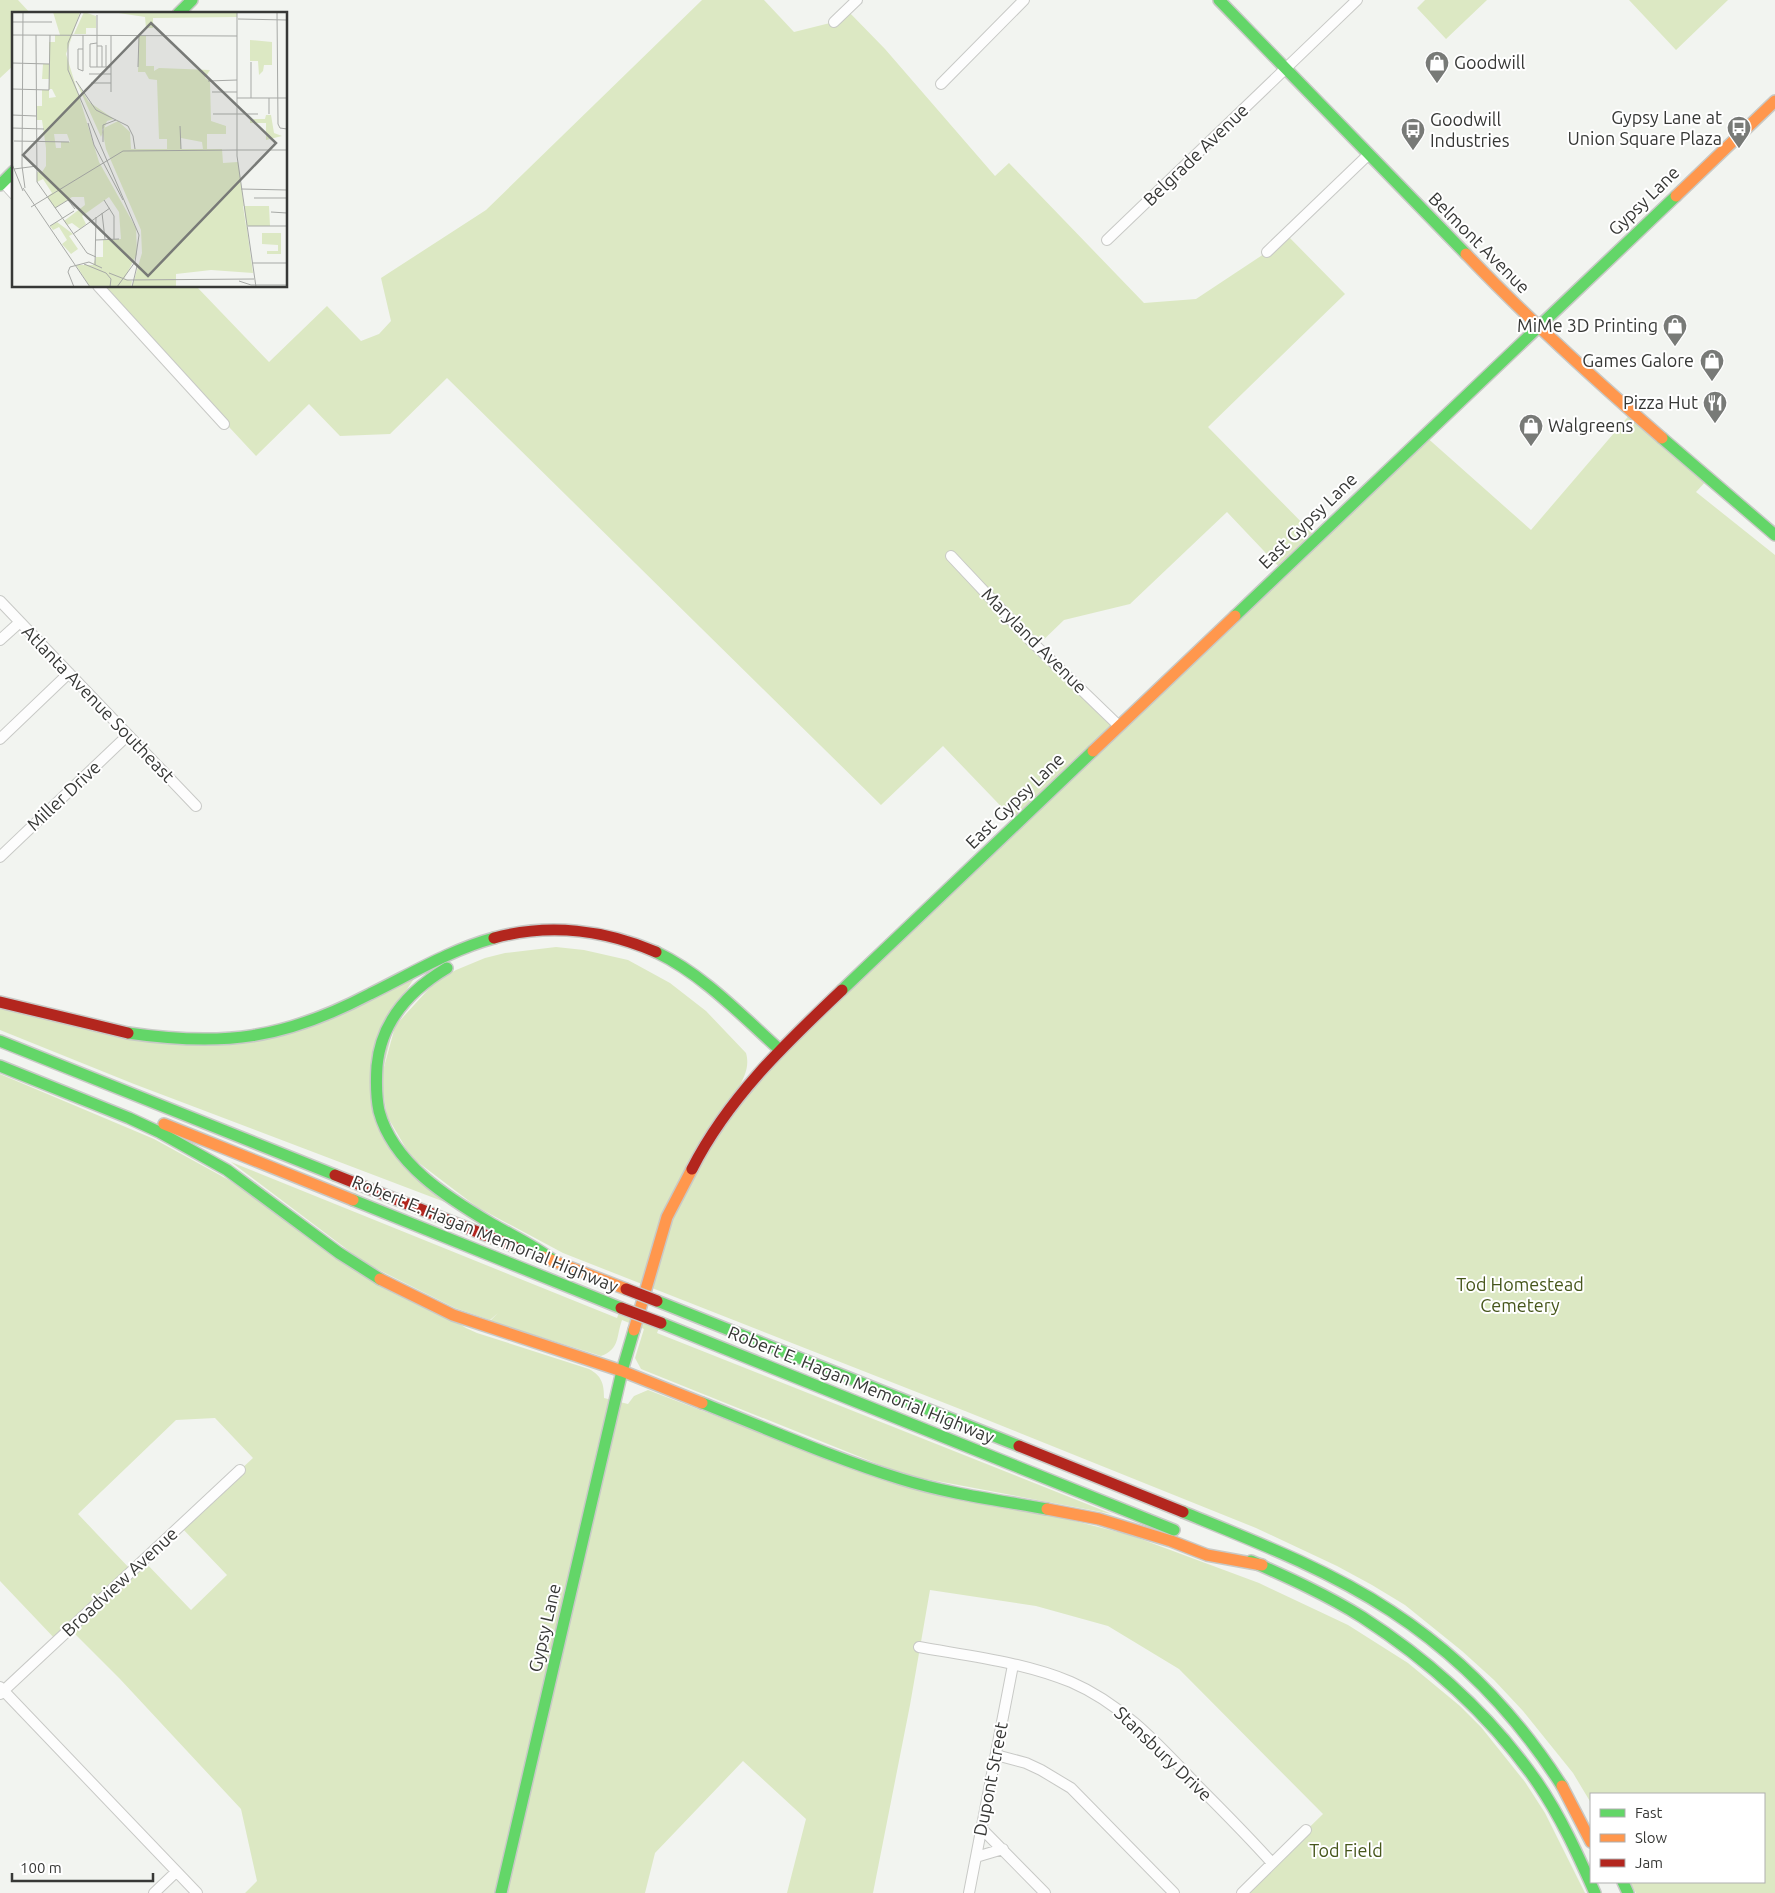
<svg xmlns="http://www.w3.org/2000/svg" width="1775" height="1893" viewBox="0 0 1775 1893" font-family="Ubuntu,sans-serif">
<style>
.green{fill:#dce8c3;fill-rule:evenodd}
.lines{fill:none;stroke-linecap:round;stroke-linejoin:round}
.street-casing{stroke:#c8c9c6;stroke-width:12}
.fast-casing{stroke:#c8c9c6;stroke-width:14}
.slow-casing{stroke:#c8c9c6;stroke-width:14}
.jam-casing{stroke:#c8c9c6;stroke-width:14}
.street{stroke:#fdfdfd;stroke-width:10}
.fast{stroke:#63d668;stroke-width:11}
.slow{stroke:#ff974d;stroke-width:11}
.jam{stroke:#b3261e;stroke-width:11}
.jam-bridge-casing{stroke:#c8c9c6;stroke-width:14;stroke-linecap:butt}
.jam-bridge{stroke:#b3261e;stroke-width:11}
.labels{text-anchor:middle;stroke-width:4;stroke-linejoin:round;paint-order:stroke}
.poi-label{font-size:18px;fill:#373836;stroke:#fff;text-anchor:end}
.street-label{font-size:18px;fill:#373836;stroke:#fff}
.park-label{font-size:18px;fill:#47571c;stroke:#fff}
.inset-road{fill:none;stroke:#a7a9a6;stroke-width:1}
.view{fill:#787a77;fill-opacity:0.15;stroke:#787a77;stroke-width:2.5}
.inset-edge{fill:none;stroke:#373836;stroke-width:2.5}
</style>
<rect width="100%" height="100%" fill="#f2f4f0"/>
<!-- green -->
<path class="green" d="M0,0H18L31,14H14V65L0,78Z
M702,0H764L794,32L834,22L847,10L885,49L995,176L1009,163L1144,303L1196,299L1267,252L1286,234L1345,294L1208,427L1316,537L1424,435L1531,530L1632,412L1709,478L1696,492L1775,555V1893H1636L1630,1882H1764V1794H1591V1803L1573,1773L1523,1711L1494,1680L1462,1651L1405,1605L1372,1585L1337,1566L1256,1528L965,1411L563,1253L477,1207L411,1157L387,1116L381,1078L393,1028L436,981L456,970L485,958L505,953L556,947L584,950L628,960L670,983L706,1011L746,1053C750,1067 744,1077 738,1089L1017,823L943,746L881,805L447,378L390,434L340,436L309,404L256,456L98,286H196L269,362L327,306L361,341L379,334L391,321L381,278L486,210ZM1227,512L1282,570L1119,726L1037,646L1064,620L1130,604Z
M1425,0H1487L1446,39L1417,8Z
M1629,0H1728L1676,50Z
M415,977L404,994L373,1107L450,1204L134,1084L0,1030V1007L225,1043Z
M0,1074L154,1139L227,1179L466,1328L477,1333L589,1369C602,1376 604,1384 604,1398L628,1404L634,1396L648,1390L826,1458L1130,1535L1259,1583L1348,1625L1408,1663L1460,1706L1481,1727L1525,1782L1545,1813L1585,1893H1242L1323,1814L1179,1669L1108,1626L1036,1606L930,1590L910,1705L873,1893H787L806,1819L743,1761L655,1853L645,1893H245L257,1881L241,1809L120,1679L70,1629L57,1641L0,1581ZM215,1418L253,1458L180,1526L227,1575L191,1610L143,1560L132,1571L78,1514L176,1420Z
M231,1162L617,1318L621,1308L661,1323L657,1333L1112,1514L905,1475L641,1369L635,1358L644,1329L622,1320C616,1337 620,1349 601,1356L490,1321L498,1313L490,1320L455,1308L365,1263Z"/>
<g class="lines">
<defs>
<path id="street" d="M834,22L857,0
M941,84L1024,0
M3,182L14,194
M1107,240L1357,0
M1267,252L1368,155
M98,286L224,424
M951,556L1030,640L1119,726
M0,601L196,806
M0,640L20,622
M0,739L69,673
M0,857L128,735
M919,1647C969,1656 1023,1662 1071,1682C1122,1704 1158,1744 1196,1784C1222,1810 1248,1836 1272,1863
M0,1687L197,1893
M0,1694L240,1470
M996,1755L1026,1763L1041,1770L1071,1788L1174,1893
M982,1829L1045,1893
M976,1857L1003,1849
M154,1893L176,1872
M969,1893L1013,1665
M1242,1893L1306,1830"/>
<path id="fast" d="M1219,0L1466,254
M178,14L192,0
M0,185L14,171
M1662,438L1775,535
M1235,616L1676,196
M656,952C704,975 742,1016 780,1050
M447,968C410,990 381,1021 377,1066C376,1081 376,1096 379,1111C393,1164 448,1198 492,1224C513,1236 535,1246 554,1261
M842,990L1093,751
M128,1033C224,1047 284,1039 370,994C411,974 450,950 494,938
M0,1041L335,1175
M0,1066L129,1118L159,1132L227,1170L339,1253L380,1279
M353,1200L621,1308
M657,1301L1019,1446
M661,1323L1174,1530
M702,1403C768,1429 833,1458 901,1479C949,1494 998,1500 1047,1509
M1183,1512C1254,1541 1327,1569 1391,1611C1460,1656 1518,1717 1562,1786
M1251,1561C1289,1578 1327,1595 1362,1617C1430,1661 1491,1716 1537,1782C1561,1817 1578,1855 1595,1893
M1623,1882L1628,1893
M501,1893L622,1371L634,1330"/>
<path id="slow" d="M1676,196L1775,101
M1466,254C1528,319 1594,379 1662,438
M1093,751L1235,616
M164,1124L353,1200
M543,1257L626,1289
M380,1279L453,1315L622,1371L702,1403
M634,1330L667,1217L692,1169
M1047,1509L1099,1519L1171,1541L1207,1555L1262,1565
M1562,1786L1591,1842"/>
<path id="jam" d="M494,938C549,923 605,930 656,952
M0,1002L128,1033
M692,1169C728,1098 785,1044 842,990
M335,1175L515,1247
M1019,1446L1183,1512"/>
</defs>
<!-- street casing -->
<use href="#street" class="street-casing"/>
<!-- fast casing -->
<use href="#fast" class="fast-casing"/>
<!-- slow casing -->
<use href="#slow" class="slow-casing"/>
<!-- jam casing -->
<use href="#jam" class="jam-casing"/>
<!-- street -->
<use href="#street" class="street"/>
<!-- fast -->
<use href="#fast" class="fast"/>
<!-- slow -->
<use href="#slow" class="slow"/>
<!-- jam -->
<use href="#jam" class="jam"/>
<defs>
<path id="jam-bridge" d="M626,1289L657,1301
M621,1308L661,1323"/>
</defs>
<!-- jam-bridge casing -->
<use href="#jam-bridge" class="jam-bridge-casing"/>
<!-- jam-bridge -->
<use href="#jam-bridge" class="jam-bridge"/>
</g>
<!-- icons -->
<defs>
<symbol id="shop-pin" viewBox="-11 -11 22 30"><path d="M0 17L-7.5 6A9.5 9.5 0 1 1 7.5 6Z" fill="#787a77" stroke="#fff"/><path d="M-5-2.5h2.3a2.7 3.5 0 0 1 5.4 0H5L5.5 6h-11ZM-1.5-2.5h3a1.5 2.3 0 0 0-3 0Z" fill="#fff"/></symbol>
<symbol id="bus-pin" viewBox="-11 -11 22 30"><path d="M0 17L-7.5 6A9.5 9.5 0 1 1 7.5 6Z" fill="#787a77" stroke="#fff"/><path d="M-5-6H5V4H4V6H2V4H-2V6H-4V4H-5ZM-3.5-4V0h7V-4ZM-3.5 1.2v1.5H-2V1.2ZM2 1.2v1.5H3.5V1.2Z" fill="#fff"/></symbol>
<symbol id="restaurant-pin" viewBox="-11 -11 22 30"><path d="M0 17L-7.5 6A9.5 9.5 0 1 1 7.5 6Z" fill="#787a77" stroke="#fff"/><path d="M-5-6h1v4h1v-4h1v4h1v-4h1v5L-1.5 .5V6h-2V.5L-5-1ZM5-6V6H3V1.5H1.5Q1.5-4 5-6Z" fill="#fff"/></symbol>
</defs>
<g fill-rule="evenodd">
<use href="#shop-pin" x="1423" y="49" width="28" height="38"/>
<use href="#bus-pin" x="1725" y="114" width="28" height="38"/>
<use href="#bus-pin" x="1399" y="116" width="28" height="38"/>
<use href="#shop-pin" x="1661" y="312" width="28" height="38"/>
<use href="#shop-pin" x="1698" y="347" width="28" height="38"/>
<use href="#restaurant-pin" x="1701" y="389" width="28" height="38"/>
<use href="#shop-pin" x="1517" y="412" width="28" height="38"/>
</g>
<g class="labels">
<!-- poi labels -->
<g class="poi-label">
<text x="1454" y="69" text-anchor="start">Goodwill</text>
<text x="1722" y="124">Gypsy Lane at<tspan x="1722" dy="21">Union Square Plaza</tspan></text>
<text x="1430" y="126" text-anchor="start">Goodwill<tspan x="1430" dy="21">Industries</tspan></text>
<text x="1658" y="332">MiMe 3D Printing</text>
<text x="1694" y="367">Games Galore</text>
<text x="1698" y="409">Pizza Hut</text>
<text x="1548" y="432" text-anchor="start">Walgreens</text>
</g>
<!-- street labels -->
<g class="street-label">
<text transform="translate(1196 155) rotate(-44)" y="6">Belgrade Avenue</text>
<text transform="translate(1644 201) rotate(-44)" y="6">Gypsy Lane</text>
<text transform="translate(1479 243) rotate(45)" y="6">Belmont Avenue</text>
<text transform="translate(1308 521) rotate(-44)" y="6">East Gypsy Lane</text>
<text transform="translate(1034 641) rotate(45)" y="6">Maryland Avenue</text>
<text transform="translate(98 704) rotate(46)" y="6">Atlanta Avenue Southeast</text>
<text transform="translate(64 796) rotate(-43)" y="6">Miller Drive</text>
<text transform="translate(1015 801) rotate(-44)" y="6">East Gypsy Lane</text>
<text transform="translate(485 1234) rotate(22)" y="6">Robert E. Hagan Memorial Highway</text>
<text transform="translate(861 1385) rotate(22)" y="6">Robert E. Hagan Memorial Highway</text>
<text transform="translate(120 1582) rotate(-43)" y="6">Broadview Avenue</text>
<text transform="translate(545 1628) rotate(-77)" y="6">Gypsy Lane</text>
<text transform="translate(1163 1754) rotate(44)" y="6">Stansbury Drive</text>
<text transform="translate(991 1779) rotate(-79)" y="6">Dupont Street</text>
</g>
<!-- park labels -->
<g class="park-label">
<text x="1520" y="1291">Tod Homestead<tspan x="1520" dy="21">Cemetery</tspan></text>
<text x="1346" y="1857">Tod Field</text>
</g>
</g>
<!-- overview -->
<g transform="translate(12 12)">
<rect width="275" height="275" fill="#f2f4f0"/>
<path d="M41,0H68L54,42L87,150L124,216L125,242L112,267L104,265L120,269L119,275H78L64,253H81L84,245H91V228L109,227L107,200L97,185L70,204L74,212L68,217L60,211L55,213L52,209L73,193L72,185H60L43,196L35,185L40,181L31,167L25,170V160H30L34,154V136L30,108H24V94H30V78H37V86L44,85L40,77H37V67H30L31,52H37V30H43V23H48ZM42,122H55L58,130H49V136H44ZM72,0L84,4V16H74V22H62ZM100,0H225V5L141,6V16H134L133,5ZM127,23H134V54H142V59L147,56L198,58L193,66L198,69L199,109L214,114V122H195V137H210L211,151L226,150L241,261L199,258L164,262V275H120L130,241L129,218L94,137L90,117L106,109L118,120L119,137H155V127H147L145,68L137,67L133,60H126ZM169,126L190,130L191,137H169ZM238,28L260,30V53H252L251,59L247,63L246,49H238ZM64,69L77,90L102,107L95,109L89,125ZM254,103H259L262,121L270,124L254,128V111H238V107H253ZM231,194H257L258,214H234ZM45,210L61,222L57,224L66,237L59,242L50,232L55,228L47,215L41,218L38,214ZM250,221H269V242H255V239H266V233L250,232Z" fill="#dce8c3" fill-rule="evenodd"/>
<path class="inset-road" d="M11,0L10,154L13,176M69,0L56,31V58L127,223L123,250L105,275M225,0V144L244,275M265,0L266,112L268,116L275,117M226,7L275,8M0,10H40M0,23L225,24M24,23L25,170L75,241L84,245M85,31L78,32V55H99M85,34H90V55M239,50V86M0,51L37,52M85,55V3M94,55V33M126,55L127,23M71,59V23M71,59L66,57V37H71M77,62H99M64,69L84,98L116,114L121,124L123,137M196,69L225,68M79,71H99M0,77L37,78L38,23M99,80V23M200,80H225M225,86H275M201,102H246M257,102V86M0,103L24,104M76,111L82,133L111,188M168,114L169,137M0,116L32,117M2,129L57,130M91,130V113L104,108M225,138H275M0,152L11,179M2,157L25,154M11,176L78,275M229,177L275,178M242,186H275M92,188L102,204V227M19,195L111,139L225,138M43,196L56,188L63,197M259,200L275,201M90,201L93,227M38,214L62,199M236,214H275M61,222L98,196M84,228L107,227M241,251H275M72,252L94,261L99,267L98,275M83,253L84,205M97,261L115,268L242,267M227,269L239,273H275M62,275L56,260L58,255L77,250L90,256M120,275L125,254"/>
<path class="view" d="M139,11L264,131L136,264L11,143Z"/>
<rect width="275" height="275" class="inset-edge"/>
</g>
<!-- legend -->
<rect x="1590" y="1793" width="175" height="90" fill="#ffffff" stroke="#afafaf"/>
<rect x="1600" y="1809" width="25" height="8" fill="#63d668" stroke="#afafaf"/>
<text x="1635" y="1818" font-size="15" fill="#373836">Fast</text>
<rect x="1600" y="1834" width="25" height="8" fill="#ff974d" stroke="#afafaf"/>
<text x="1635" y="1843" font-size="15" fill="#373836">Slow</text>
<rect x="1600" y="1859" width="25" height="8" fill="#b3261e" stroke="#afafaf"/>
<text x="1635" y="1868" font-size="15" fill="#373836">Jam</text>
<!-- scale -->
<path d="M12 1873v8h141v-8" fill="none" stroke="#373836" stroke-width="2.5"/>
<text x="20" y="1873" font-size="15" fill="#373836" stroke="#ffffff" stroke-width="4" paint-order="stroke">100 m</text>
</svg>
